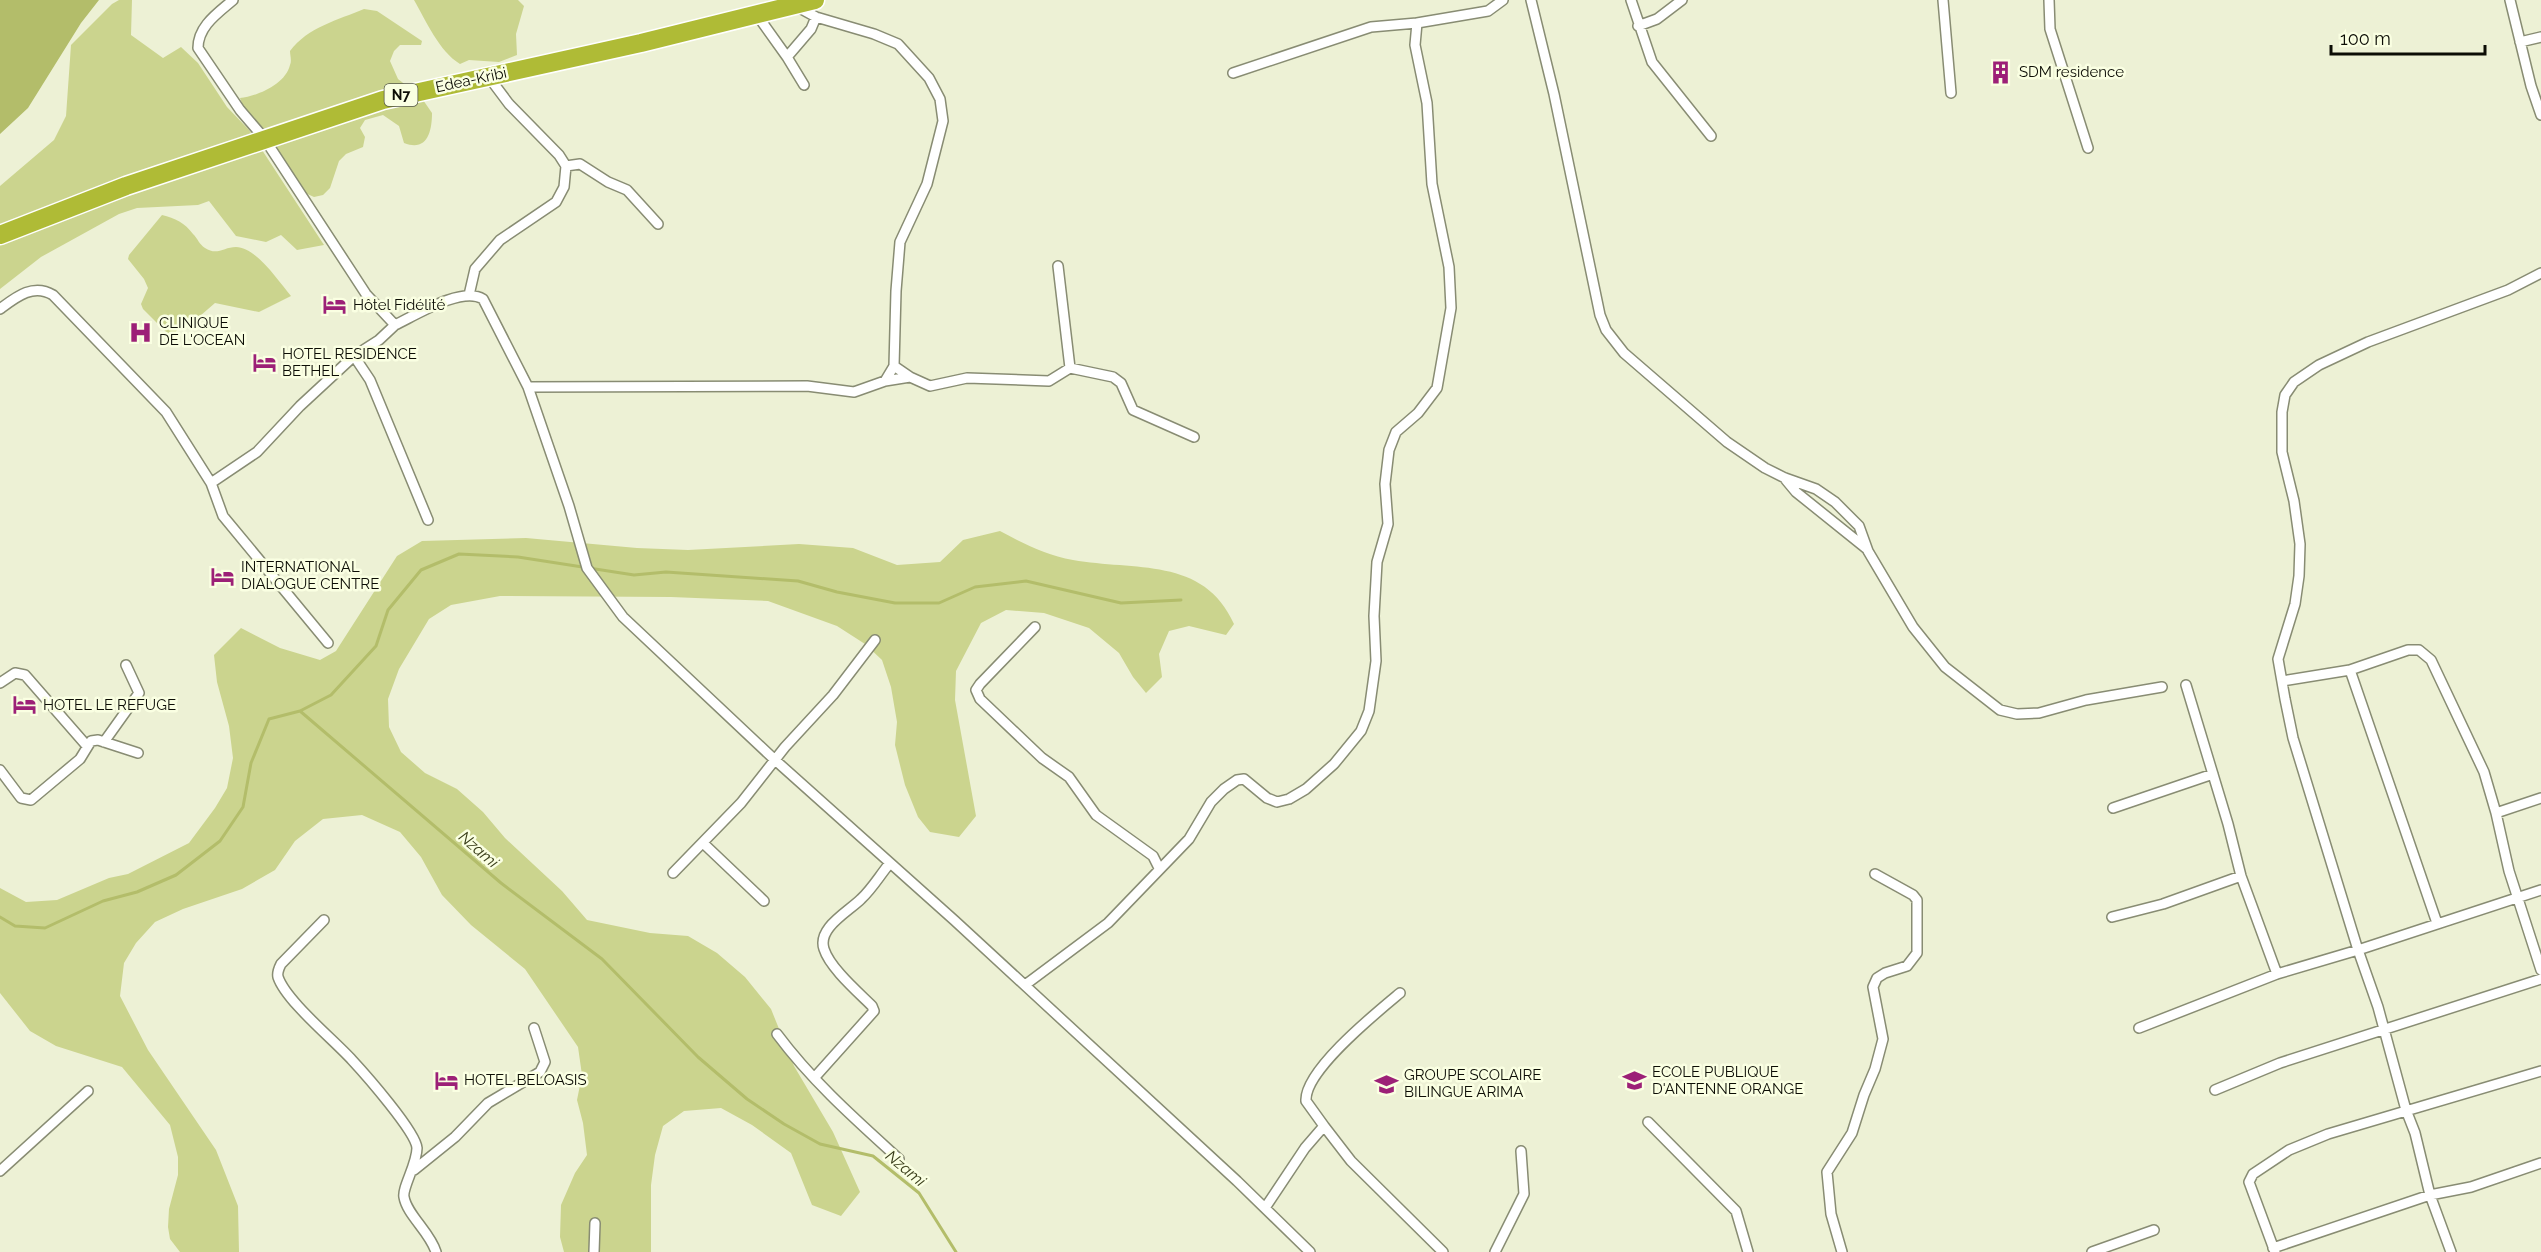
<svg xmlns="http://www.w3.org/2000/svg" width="2541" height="1252" viewBox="0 0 2541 1252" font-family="Raleway,sans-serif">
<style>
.green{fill:#cbd48e}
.water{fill:#b3bd6a}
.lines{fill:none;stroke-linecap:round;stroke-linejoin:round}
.stream{stroke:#b3bd6a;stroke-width:3}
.street-casing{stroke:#888c73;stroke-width:12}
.highway-casing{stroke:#fff;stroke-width:21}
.street{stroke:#fff;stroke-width:9}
.highway{stroke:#afbb36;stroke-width:18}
.labels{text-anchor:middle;stroke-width:5;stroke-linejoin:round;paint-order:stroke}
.shield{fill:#faffe2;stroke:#535647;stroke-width:1.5}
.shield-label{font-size:14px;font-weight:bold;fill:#0c0d05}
.poi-label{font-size:15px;fill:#0c0d05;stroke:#faffe2;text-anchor:start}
.street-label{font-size:15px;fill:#0c0d05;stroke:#faffe2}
.water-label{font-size:16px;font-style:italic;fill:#3a3e1a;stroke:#faffe2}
</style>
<rect width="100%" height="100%" fill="#edf1d5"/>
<!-- green -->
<path class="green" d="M119,0H132L131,35L163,58L181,47L198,63L227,107L249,130L324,245L297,250L281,235L266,242L236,236L209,201L198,205L137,208L119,214L41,257L0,289V186L54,140L66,116L71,45L112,4Z
M414,0H518L524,6L516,34L517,55L499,62L469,60L460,64C439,51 426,21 414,0Z
M364,9L377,11L422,41L421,45H400L394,51L390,61L398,79L421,97L432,113C432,132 427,152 404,143L399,126L383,115L365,120L360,128L365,137L363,147L346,154L339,161L330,188L323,195L314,197L303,192L270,136L243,106L240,98C257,96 285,85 290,65C292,61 290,55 290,51C308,27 338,20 364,9Z
M162,215C175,218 185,223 193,234C198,239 199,244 205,248C217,256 224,247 236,247C256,247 279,282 291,296L259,312L215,303L200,316L182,319L174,336L169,335L143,309L141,304L148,288L144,279L128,259L129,255Z
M1000,531C1024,544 1046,555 1073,560C1134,571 1204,556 1234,624L1226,635L1189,626L1169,631L1159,654L1162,677L1146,693L1133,677L1119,653L1089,628L1044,613L1006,610L981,623L956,671L955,700L976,816L959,837L930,832L918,817L905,785L895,745L897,722L891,687L882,660L865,644L837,626L768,601L671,597L500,596L451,605L429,619L399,669L388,699L389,727L401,752L425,773L457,789L483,812L505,838L562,891L587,920L650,933L688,936L717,953L745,977L771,1009L794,1066L833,1132L860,1192L841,1216L812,1205L791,1153L752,1125L721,1108L684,1111L663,1126L655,1155L651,1185V1252H564L560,1237L561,1205L575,1173L587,1155L583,1123L577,1100L582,1075L578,1047L525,969L471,925L442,895L421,857L400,832L362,815L323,819L295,841L275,870L242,889L183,909L155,922L136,943L124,963L120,996L148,1050L216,1150L238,1206L239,1252H180L170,1239L168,1227L169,1209L178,1175V1157L170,1125L122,1067L56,1046L30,1031L0,993V888L26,902L57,900L109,878L128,874L189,843L215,808L227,788L233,758L229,726L217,682L214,655L241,628L280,648L320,660L336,651L397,556L422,541L526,538L637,548L688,550L799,544L853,548L897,565L940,562L963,540Z"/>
<!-- water -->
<path class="water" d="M0,0H99L81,23L28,108L0,134Z"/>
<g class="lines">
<!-- stream -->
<path class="stream" d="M300,711L331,695L376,646L388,610L421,570L459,554L518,557L634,575L666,572L798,581L837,592L895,603H939L975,587L1026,581L1121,603L1181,600
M0,917L15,926L45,928L103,901L137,892L176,875L220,841L243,807L251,763L269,719L300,711L501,883L602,959L698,1057L747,1099L784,1124L820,1144L873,1156L919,1193L956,1252"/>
<defs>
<path id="street" d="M233,0C218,13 198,26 198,48L240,110L264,138L366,294L395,325C416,315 462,286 483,299L528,387L569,506L587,568L623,617L775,760L954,920L1237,1181L1310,1252
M1531,0L1554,94L1600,315L1606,330L1624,353L1727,442L1765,468L1785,478L1816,489L1835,502L1859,526L1868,551L1913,627L1945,667L2000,710L2017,714L2039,713L2086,700L2162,687
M1631,0L1652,62L1711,136
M1943,0L1951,93
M2049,0L2050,29L2088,148
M2510,0L2531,86L2541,115
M796,6L816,17L874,34L898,44L929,78L940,99L943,121L927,184L900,242L896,291L894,366L910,377L930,386L967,378L1049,381L1070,368L1113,377L1121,383L1133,410L1194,437
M757,15L787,57
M1638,26L1657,19L1682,0
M2520,42L2541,37
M1233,73L1371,27L1417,23
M804,85L787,57L811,29L816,17
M566,166L580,164L608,182L627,190L658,224
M1058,266L1070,368
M469,295L475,269L500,240L556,202L564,187L566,166L559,155L509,104L488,76
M0,309C16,297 33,283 53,295L166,412L211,483L257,452L300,406L354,356L379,340L395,325
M354,356L370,380L428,520
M885,381L910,377
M528,387L807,386L854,392L885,381L894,366
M1786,480L1796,492L1867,549
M211,483L223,516L328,643
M1035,627L980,684L976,690L980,699L1042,758L1069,777L1096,815L1153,856L1159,868
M2350,670L2437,923
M2282,681L2350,670L2408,650H2419L2431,660L2484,772L2496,813L2509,871L2541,970
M0,683L15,673L25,675L87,746
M2186,685L2228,824L2241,876L2277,974
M104,742L139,693L126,665
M0,770L21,798L31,800L80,759L91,741L98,740L138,753
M2113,808L2213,774
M2496,813L2541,798
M703,843L764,901
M673,873L741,803L785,747L833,695L875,640
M2112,917L2163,904L2241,876
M324,920L281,964C279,968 277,973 278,977C286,1001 334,1040 352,1060C365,1074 416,1132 417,1148C417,1164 402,1188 404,1197C407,1215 430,1232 436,1252
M1025,985L1108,923L1189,839L1211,802L1224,789L1237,780L1244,779L1267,798L1277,802L1289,799L1306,789L1334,764L1361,731L1369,711L1376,661L1374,616L1377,562L1388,524L1385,484L1389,450L1396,432L1418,413L1437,388L1451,308L1449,267L1432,184L1427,103L1415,45L1417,23L1488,11L1503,0
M2139,1028L2277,974L2358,950L2541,890
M777,1034C812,1081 855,1119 899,1159
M815,1077L874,1011L872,1006C858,992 830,968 824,949C817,928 848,912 861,899C872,889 880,875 890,863
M2215,1090L2280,1063L2541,979
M1648,1122L1736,1211L1748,1252
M1324,1126L1306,1101C1304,1071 1376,1013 1400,993
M414,1170L455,1137L488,1103L540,1072L545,1062L534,1028
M0,1171L88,1091
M1265,1208L1305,1148L1324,1126L1351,1161L1443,1252
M2273,1248L2430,1195L2471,1187L2541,1163
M594,1252L595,1223
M1495,1252L1524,1194L1521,1151
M1842,1252L1831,1214L1827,1172L1852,1133L1864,1095L1875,1069L1883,1039L1873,987L1877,978L1885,973L1907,966L1917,953V900L1913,895L1875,874
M2092,1252L2154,1230
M2275,1252L2249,1182L2253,1174L2289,1150L2328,1134L2541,1071
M2451,1252L2430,1195L2415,1133L2406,1110L2378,1007L2358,950L2293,738L2285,699L2278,659L2295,604L2299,576L2300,544L2294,501L2282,452V412L2285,395L2294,382L2319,365L2368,342L2508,290L2541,273"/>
<path id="highway" d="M0,235L126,186L383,100L641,43L815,0"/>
</defs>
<!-- street casing -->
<use href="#street" class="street-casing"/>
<!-- highway casing -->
<use href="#highway" class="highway-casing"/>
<!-- street -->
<use href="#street" class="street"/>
<!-- highway -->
<use href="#highway" class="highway"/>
</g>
<!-- icons -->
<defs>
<symbol id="building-bare" viewBox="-9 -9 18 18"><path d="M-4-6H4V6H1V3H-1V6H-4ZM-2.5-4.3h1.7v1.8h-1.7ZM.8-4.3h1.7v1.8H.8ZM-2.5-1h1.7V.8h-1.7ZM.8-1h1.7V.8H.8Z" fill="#9c2077" stroke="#faffe2" stroke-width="2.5" paint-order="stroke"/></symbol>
<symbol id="hotel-bare" viewBox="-9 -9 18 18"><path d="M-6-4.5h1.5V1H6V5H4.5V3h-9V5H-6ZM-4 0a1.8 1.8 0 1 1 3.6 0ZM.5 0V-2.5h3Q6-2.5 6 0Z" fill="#9c2077" stroke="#faffe2" stroke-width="2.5" paint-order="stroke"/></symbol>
<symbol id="hospital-bare" viewBox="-9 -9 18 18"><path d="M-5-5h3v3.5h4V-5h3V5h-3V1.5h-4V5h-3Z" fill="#9c2077" stroke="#faffe2" stroke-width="2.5" paint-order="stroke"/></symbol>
<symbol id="school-bare" viewBox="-9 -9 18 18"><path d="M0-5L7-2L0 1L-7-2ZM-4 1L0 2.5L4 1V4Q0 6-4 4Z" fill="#9c2077" stroke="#faffe2" stroke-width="2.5" paint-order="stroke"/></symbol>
</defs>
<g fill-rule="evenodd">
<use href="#building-bare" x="1984" y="56" width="33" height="33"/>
<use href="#hotel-bare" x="318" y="288" width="33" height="33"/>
<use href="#hospital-bare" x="124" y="316" width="33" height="33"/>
<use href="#hotel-bare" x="248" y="346" width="33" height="33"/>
<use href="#hotel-bare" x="206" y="560" width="33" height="33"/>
<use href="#hotel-bare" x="8" y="688" width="33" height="33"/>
<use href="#hotel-bare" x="430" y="1064" width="33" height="33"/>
<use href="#school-bare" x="1618" y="1064" width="33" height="33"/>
<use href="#school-bare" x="1370" y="1068" width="33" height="33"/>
</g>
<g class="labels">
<!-- shield labels -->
<rect class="shield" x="384.5" y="84" width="33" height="22" rx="4.5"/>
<g class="shield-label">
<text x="401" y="100">N7</text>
</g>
<!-- poi labels -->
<g class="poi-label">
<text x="2019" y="77">SDM residence</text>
<text x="353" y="310">Hôtel Fidélité</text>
<text x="159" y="328">CLINIQUE<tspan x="159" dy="17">DE L'OCEAN</tspan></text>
<text x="282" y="359">HOTEL RESIDENCE<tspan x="282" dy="17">BETHEL</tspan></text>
<text x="241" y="572">INTERNATIONAL<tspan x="241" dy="17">DIALOGUE CENTRE</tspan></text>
<text x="43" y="710">HOTEL LE REFUGE</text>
<text x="1652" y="1077">ECOLE PUBLIQUE<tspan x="1652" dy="17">D'ANTENNE ORANGE</tspan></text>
<text x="1404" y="1080">GROUPE SCOLAIRE<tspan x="1404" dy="17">BILINGUE ARIMA</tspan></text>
<text x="464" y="1085">HOTEL BELOASIS</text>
</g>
<!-- street labels -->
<g class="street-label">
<text transform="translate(471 80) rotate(-12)" y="5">Edea-Kribi</text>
</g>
<!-- water labels -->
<g class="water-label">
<text transform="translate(479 849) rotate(41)" y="6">Nzami</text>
<text transform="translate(906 1168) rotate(40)" y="6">Nzami</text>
</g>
</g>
<!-- scale -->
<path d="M2331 45v9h154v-9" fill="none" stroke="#0c0d05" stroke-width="3"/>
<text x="2340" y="45" font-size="18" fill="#0c0d05" stroke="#faffe2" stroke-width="4.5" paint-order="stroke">100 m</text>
</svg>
